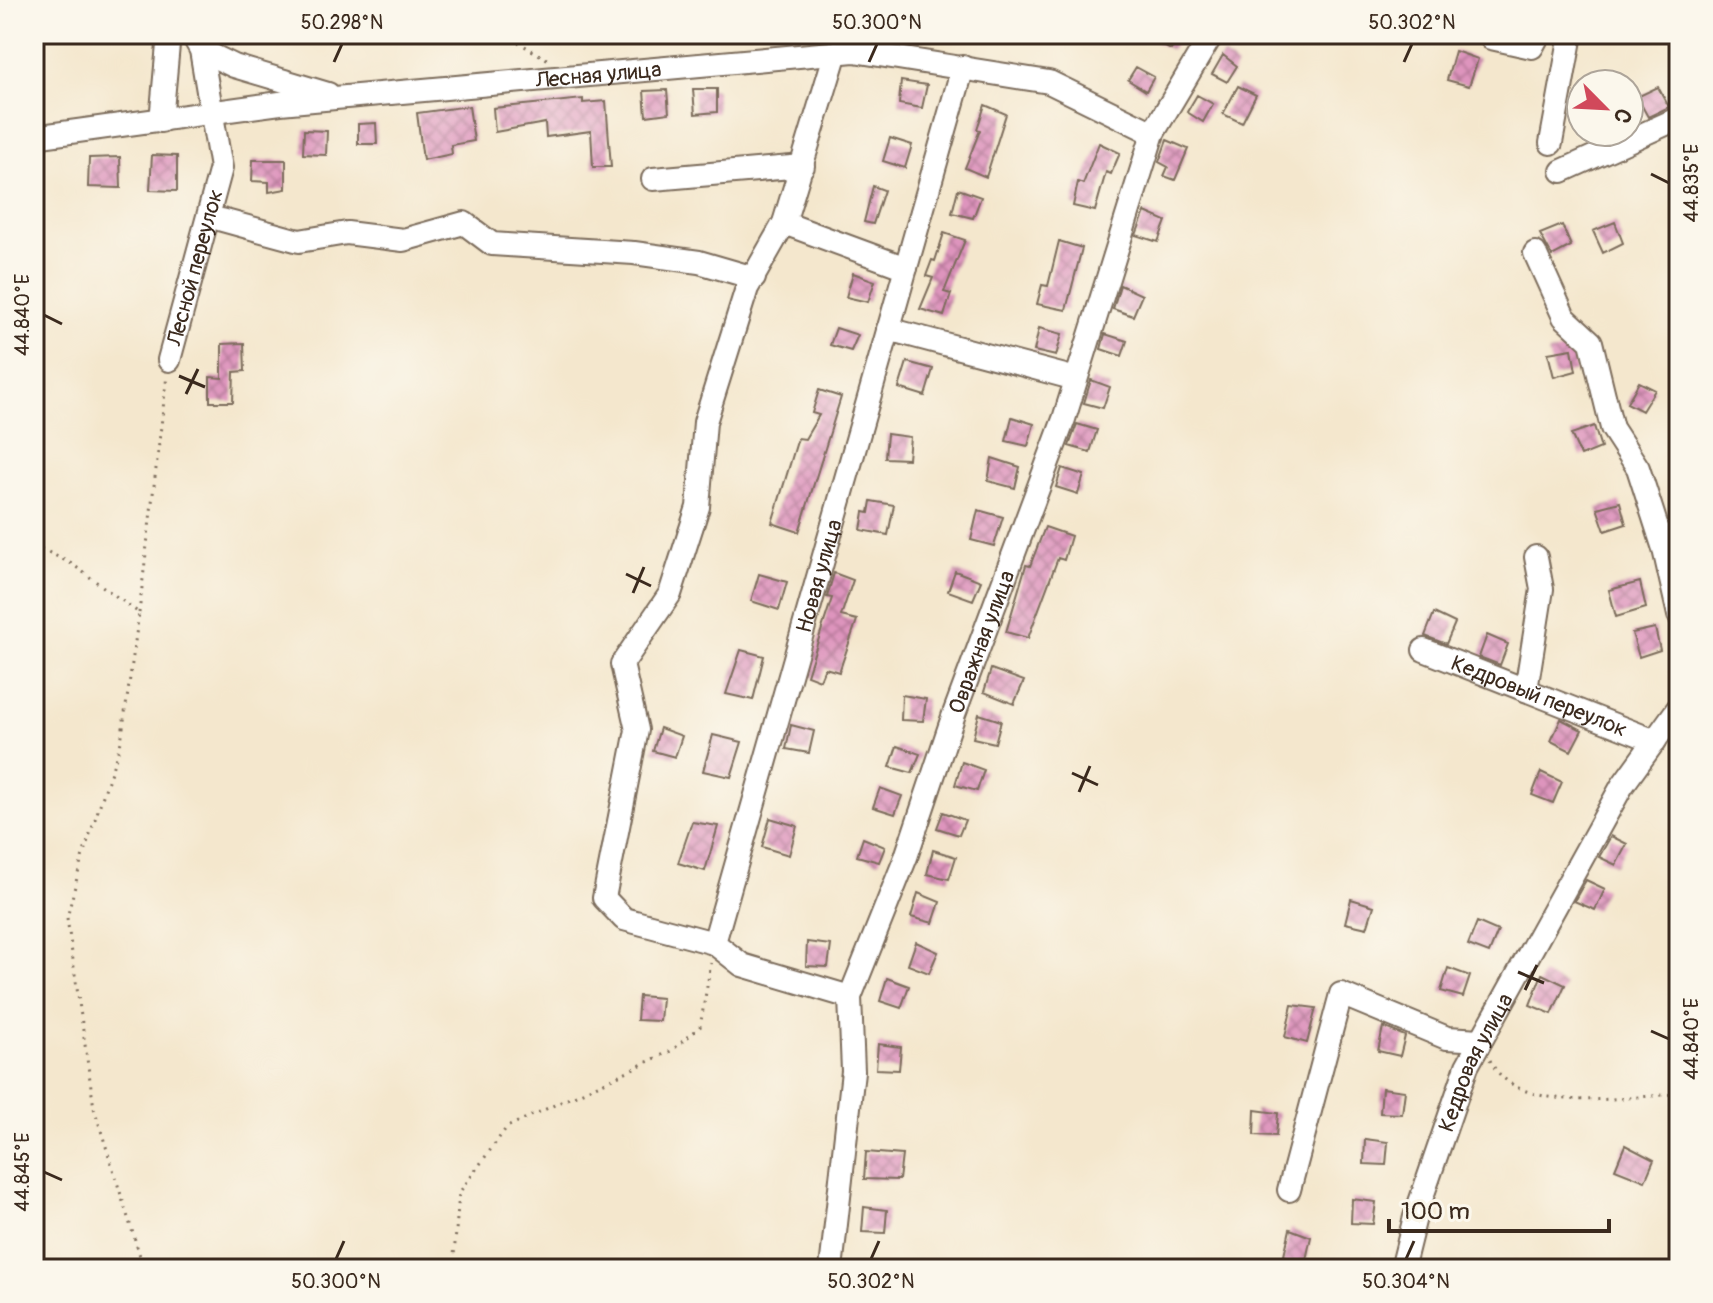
<svg xmlns="http://www.w3.org/2000/svg" width="1713" height="1303" viewBox="0 0 1713 1303" font-family="Pangolin,sans-serif">
<style>
.building{fill:url(#building-cross-hatch)}
.lines{fill:none;stroke-linecap:round;stroke-linejoin:round}
.minor-casing{stroke:#7c6c5b;stroke-width:26}
.path{stroke:#7c6c5b;stroke-width:3;stroke-dasharray:2 6;stroke-linecap:butt}
.minor{stroke:#fff;stroke-width:22}
.ticks{fill:none;stroke:#3b2a1e;stroke-width:3}
.labels{text-anchor:middle;stroke-width:7;stroke-linejoin:round;paint-order:stroke}
.street-label{font-size:22px;fill:#3b2a1e;stroke:#fbf7ec}
.neatline{fill:none;stroke:#3b2a1e;stroke-width:3}
.ticks-label{font-size:20px;text-anchor:middle;fill:#3b2a1e}
</style>
<defs>
<pattern id="building-cross-hatch" width="8" height="8" patternUnits="userSpaceOnUse" patternTransform="scale(2)"><rect width="8" height="8" fill="#de94bd"/><path d="M0 0l8 8M0 8l8-8" fill="none" stroke="#b57999"/></pattern>
</defs>
<rect width="100%" height="100%" fill="#fbf7ec"/>
<filter id="ink" filterUnits="userSpaceOnUse"><feTurbulence type="fractalNoise" baseFrequency=".0125" numOctaves="2"/><feDisplacementMap in="SourceGraphic" scale="16" xChannelSelector="R" yChannelSelector="G"/><feConvolveMatrix kernelMatrix="1 2 1 2 8 2 1 2 1" color-interpolation-filters="sRGB"/></filter>
<filter id="wash" filterUnits="userSpaceOnUse"><feTurbulence type="fractalNoise" baseFrequency=".006" numOctaves="4" result="noise"/><feDisplacementMap in="SourceGraphic" scale="32" xChannelSelector="R" yChannelSelector="G"/><feGaussianBlur stdDeviation="1.8" result="paint"/><feColorMatrix in="noise" values="0 0 0 0 0 0 0 0 0 0 0 0 0 0 0 0 0 1.4 0 .05"/><feComposite in="paint" operator="in"/></filter>
<g filter="url(#wash)">
<rect width="100%" height="100%" fill="#f4e7cd"/>
<g id="blocks">
<!-- building -->
<path class="building" d="M1140,34H1181L1171,50Z
M1455,51L1478,59L1469,86L1447,80Z
M1223,55L1237,66L1227,82L1212,74Z
M1136,67L1154,77L1146,91L1128,80Z
M901,81L927,85L922,108L899,104Z
M1238,86L1256,95L1242,123L1223,114Z
M1658,87L1669,107L1648,117L1637,97Z
M693,89H717V112L695,114Z
M667,90L669,113L646,116L644,91Z
M1197,95L1213,104L1203,122L1187,112Z
M583,99V103L606,101L611,167H593L591,131L546,137L545,123L495,132L493,108Z
M985,105L1006,114L986,177L965,168L980,130L977,129Z
M469,106L474,141L451,145L452,154L423,160L417,113Z
M376,123L377,144H358V124Z
M304,130L327,131L326,155L303,154Z
M890,138L912,145L905,168L883,161Z
M1167,140L1188,149L1175,180L1164,176L1168,167L1159,162Z
M1099,143L1120,153L1111,174L1106,172L1095,211L1073,206L1078,182L1083,184Z
M152,155L177,156V191L150,190Z
M120,157L121,188L88,187L89,158Z
M253,160H286V189L269,192V182L252,181Z
M873,186L884,190L873,224L864,222Z
M958,189L981,197L973,218L952,213Z
M1145,212L1166,221L1158,242L1136,235Z
M1615,222L1623,243L1603,253L1593,231Z
M1562,225L1571,246L1552,256L1540,234Z
M944,233L965,240L944,292L951,294L944,316L920,309L933,278L926,276L932,260L935,261Z
M1059,241L1082,248L1066,310L1037,304L1042,285L1048,286Z
M853,273L875,281L868,302L846,297Z
M1120,285L1142,295L1133,316L1113,309Z
M836,328L858,335L851,351L830,345Z
M1039,328L1062,334L1056,356L1034,351Z
M1105,334L1127,341L1122,356L1101,349Z
M244,343L245,371L234,372L233,402H210V377L222,378V344Z
M1572,349L1576,371L1554,377L1548,353Z
M907,362L933,369L925,396L899,388Z
M1091,380L1110,387L1103,408L1084,403Z
M1639,382L1655,390L1642,411L1627,403Z
M819,390L841,397L799,532L772,523L798,438L805,439L819,415L812,413Z
M1012,417L1034,424L1028,446L1006,441Z
M1077,424L1097,430L1090,452L1069,446Z
M1594,426L1601,448L1581,456L1571,434Z
M887,434L910,437L908,459L885,458Z
M992,458L1020,467L1015,488L988,481Z
M1062,468L1084,475L1078,494L1056,487Z
M871,501L894,505L888,535L861,530L864,512L869,513Z
M1620,502L1626,524L1605,531L1597,508Z
M978,510L1003,517L994,546L971,540Z
M1045,527L1071,536L1064,560L1058,558L1028,638L1006,632L1026,565L1030,566Z
M955,571L981,581L973,600L948,591Z
M834,573L853,580L841,616L857,620L839,672L825,668L820,680L807,675L832,598L827,597Z
M759,574L787,582L779,610L751,601Z
M1640,582L1646,608L1616,617L1609,590Z
M1434,613L1455,623L1446,644L1425,636Z
M1655,628L1660,650L1639,657L1632,633Z
M1487,635L1508,644L1500,665L1479,657Z
M741,650L764,656L753,700L726,694Z
M991,669L1024,681L1014,704L984,692Z
M902,695L926,699L923,721L901,720Z
M979,714L1001,721L995,743L973,738Z
M1561,719L1582,730L1571,751L1551,741Z
M791,725L814,731L809,753L786,749Z
M660,728L682,736L675,757L653,751Z
M713,735L742,742L731,777L703,771Z
M897,746L920,754L912,773L890,767Z
M962,762L984,770L977,791L955,785Z
M1541,772L1562,782L1553,803L1532,795Z
M880,788L902,796L895,814L873,807Z
M943,812L965,820L959,835L937,828Z
M770,818L797,826L789,855L762,847Z
M692,822L718,826L705,871L678,863Z
M1611,836L1627,844L1616,865L1599,857Z
M863,838L885,847L879,862L857,856Z
M933,850L956,857L949,879L927,874Z
M1586,880L1605,889L1595,910L1574,901Z
M918,893L940,902L933,923L911,917Z
M1351,899L1374,906L1367,928L1345,923Z
M1477,922L1498,931L1489,953L1468,945Z
M807,942L831,945L828,967L806,966Z
M916,942L938,952L929,973L908,965Z
M1448,968L1470,976L1463,997L1441,991Z
M1542,974L1565,985L1552,1014L1530,1005Z
M887,978L909,986L901,1008L880,1001Z
M639,996L662,998L660,1021L637,1020Z
M1292,1005L1316,1008L1307,1043L1285,1037Z
M1383,1027L1405,1036L1400,1056L1378,1051Z
M878,1044L901,1047L899,1070L876,1069Z
M1382,1088L1405,1091L1402,1114L1380,1113Z
M1255,1110L1278,1113L1276,1136L1254,1135Z
M1365,1139L1388,1142L1386,1165L1364,1164Z
M1625,1145L1654,1160L1645,1181L1615,1169Z
M866,1152L902,1155L899,1180L864,1179Z
M1352,1199L1376,1202L1373,1224L1351,1223Z
M864,1207L887,1210L885,1233L862,1232Z
M1290,1229L1311,1237L1304,1269H1281Z"/>
</g>
</g>
<g filter="url(#ink)">
<use href="#blocks" fill-opacity="0" stroke="#7c6c5b" stroke-width="2"/>
<g class="lines">
<defs>
<g id="minor">
<path d="M1491,38L1532,47L1539,34"/>
<path d="M201,50L234,66L328,94"/>
<path d="M161,121L169,34"/>
<path id="s1" d="M34,137L280,103L854,51L1049,82L1153,133"/>
<path d="M1551,143L1571,34"/>
<path d="M1562,171L1679,118"/>
<path d="M653,179L803,166"/>
<path d="M222,220L299,241L347,233L403,240L464,223L492,244L634,253L699,262L754,278"/>
<path d="M784,223L906,268"/>
<path d="M1535,253L1564,317L1591,342L1612,428L1638,468L1664,549L1679,615"/>
<path d="M888,329L1076,379"/>
<path id="s2" d="M169,360L221,168L201,50L192,34"/>
<path id="s3" d="M1424,650L1655,741"/>
<path d="M1526,690L1542,589L1536,557"/>
<path d="M714,943L624,919L604,898L637,730L622,664L670,594L698,507L705,422L747,288L784,223L836,52"/>
<path id="s4" d="M850,997L742,965L714,943L963,67"/>
<path d="M1289,1190L1341,994L1447,1038L1481,1040"/>
<path id="s5" d="M831,1269L853,1071L850,997L906,857L954,714L1064,419L1153,133L1212,34"/>
<path id="s6" d="M1402,1269L1415,1217L1467,1066L1622,786L1679,707"/>
</g>
</defs>
<!-- minor casing -->
<use href="#minor" class="minor-casing"/>
<!-- path -->
<path class="path" d="M504,34L552,62
M34,545L72,564L139,613L121,742L82,858L67,918L94,1108L144,1269
M139,613L167,375
M1490,1060C1517,1118 1627,1096 1679,1094
M453,1269L459,1193L507,1127L671,1051L700,1027L711,963"/>
<!-- minor -->
<use href="#minor" class="minor"/>
</g>
</g>
<!-- ticks -->
<path class="ticks" d="M334,62L342,44M869,62L877,44M1404,62L1412,44M1651,174L1669,183M44,315L62,324M179,376L205,387M186,394L198,369M626,574L651,586M633,593L644,567M1072,773L1098,785M1079,792L1090,766M1518,972L1544,983M1525,990L1537,965M1651,1031L1669,1039M44,1172L62,1180M336,1259L344,1241M871,1259L879,1241M1406,1259L1414,1241"/>
<g class="labels">
<!-- street labels -->
<g class="street-label">
<text dy="8" stroke="none"><textPath href="#s1" startOffset="568">Лесная улица</textPath></text>
<text dy="8" stroke="none"><textPath href="#s2" startOffset="96">Лесной переулок</textPath></text>
<text dy="8" stroke="none"><textPath href="#s4" startOffset="530">Новая улица</textPath></text>
<text dy="8" stroke="none"><textPath href="#s5" startOffset="652">Овражная улица</textPath></text>
<text dy="8" stroke="none"><textPath href="#s3" startOffset="124">Кедровый переулок</textPath></text>
<text dy="8" stroke="none"><textPath href="#s6" startOffset="220">Кедровая улица</textPath></text>
</g>
</g>
<!-- margin -->
<rect width="1713" height="1303" fill="none" stroke="#fbf7ec" stroke-width="88"/>
<!-- north arrow -->
<g transform="translate(1605 108) rotate(114)"><circle r="38" fill="#fbf7ec" stroke="#aea59a" stroke-width="2"/>
<path d="M0-6L14 30L0 20L-14 30Z" fill="#d1495b"/>
<text y="-12" font-size="22" font-weight="bold" text-anchor="middle" fill="#3b2a1e">С</text>
</g>
<!-- scale -->
<path d="M1389 1219v12h220v-12" fill="none" stroke="#3b2a1e" stroke-width="4"/>
<text x="1401" y="1219" font-size="24" fill="#3b2a1e" stroke="#fbf7ec" stroke-width="6" paint-order="stroke">100 m</text>
<rect x="44" y="44" width="1625" height="1215" class="neatline"/>
<g class="ticks-label">
<text x="342" y="29">50.298°N</text>
<text x="877" y="29">50.300°N</text>
<text x="1412" y="29">50.302°N</text>
<text transform="translate(1691 183) rotate(-90)" y="7">44.835°E</text>
<text transform="translate(22 315) rotate(-90)" y="7">44.840°E</text>
<text transform="translate(1691 1039) rotate(-90)" y="7">44.840°E</text>
<text transform="translate(22 1172) rotate(-90)" y="7">44.845°E</text>
<text x="336" y="1288">50.300°N</text>
<text x="871" y="1288">50.302°N</text>
<text x="1406" y="1288">50.304°N</text>
</g>
</svg>
